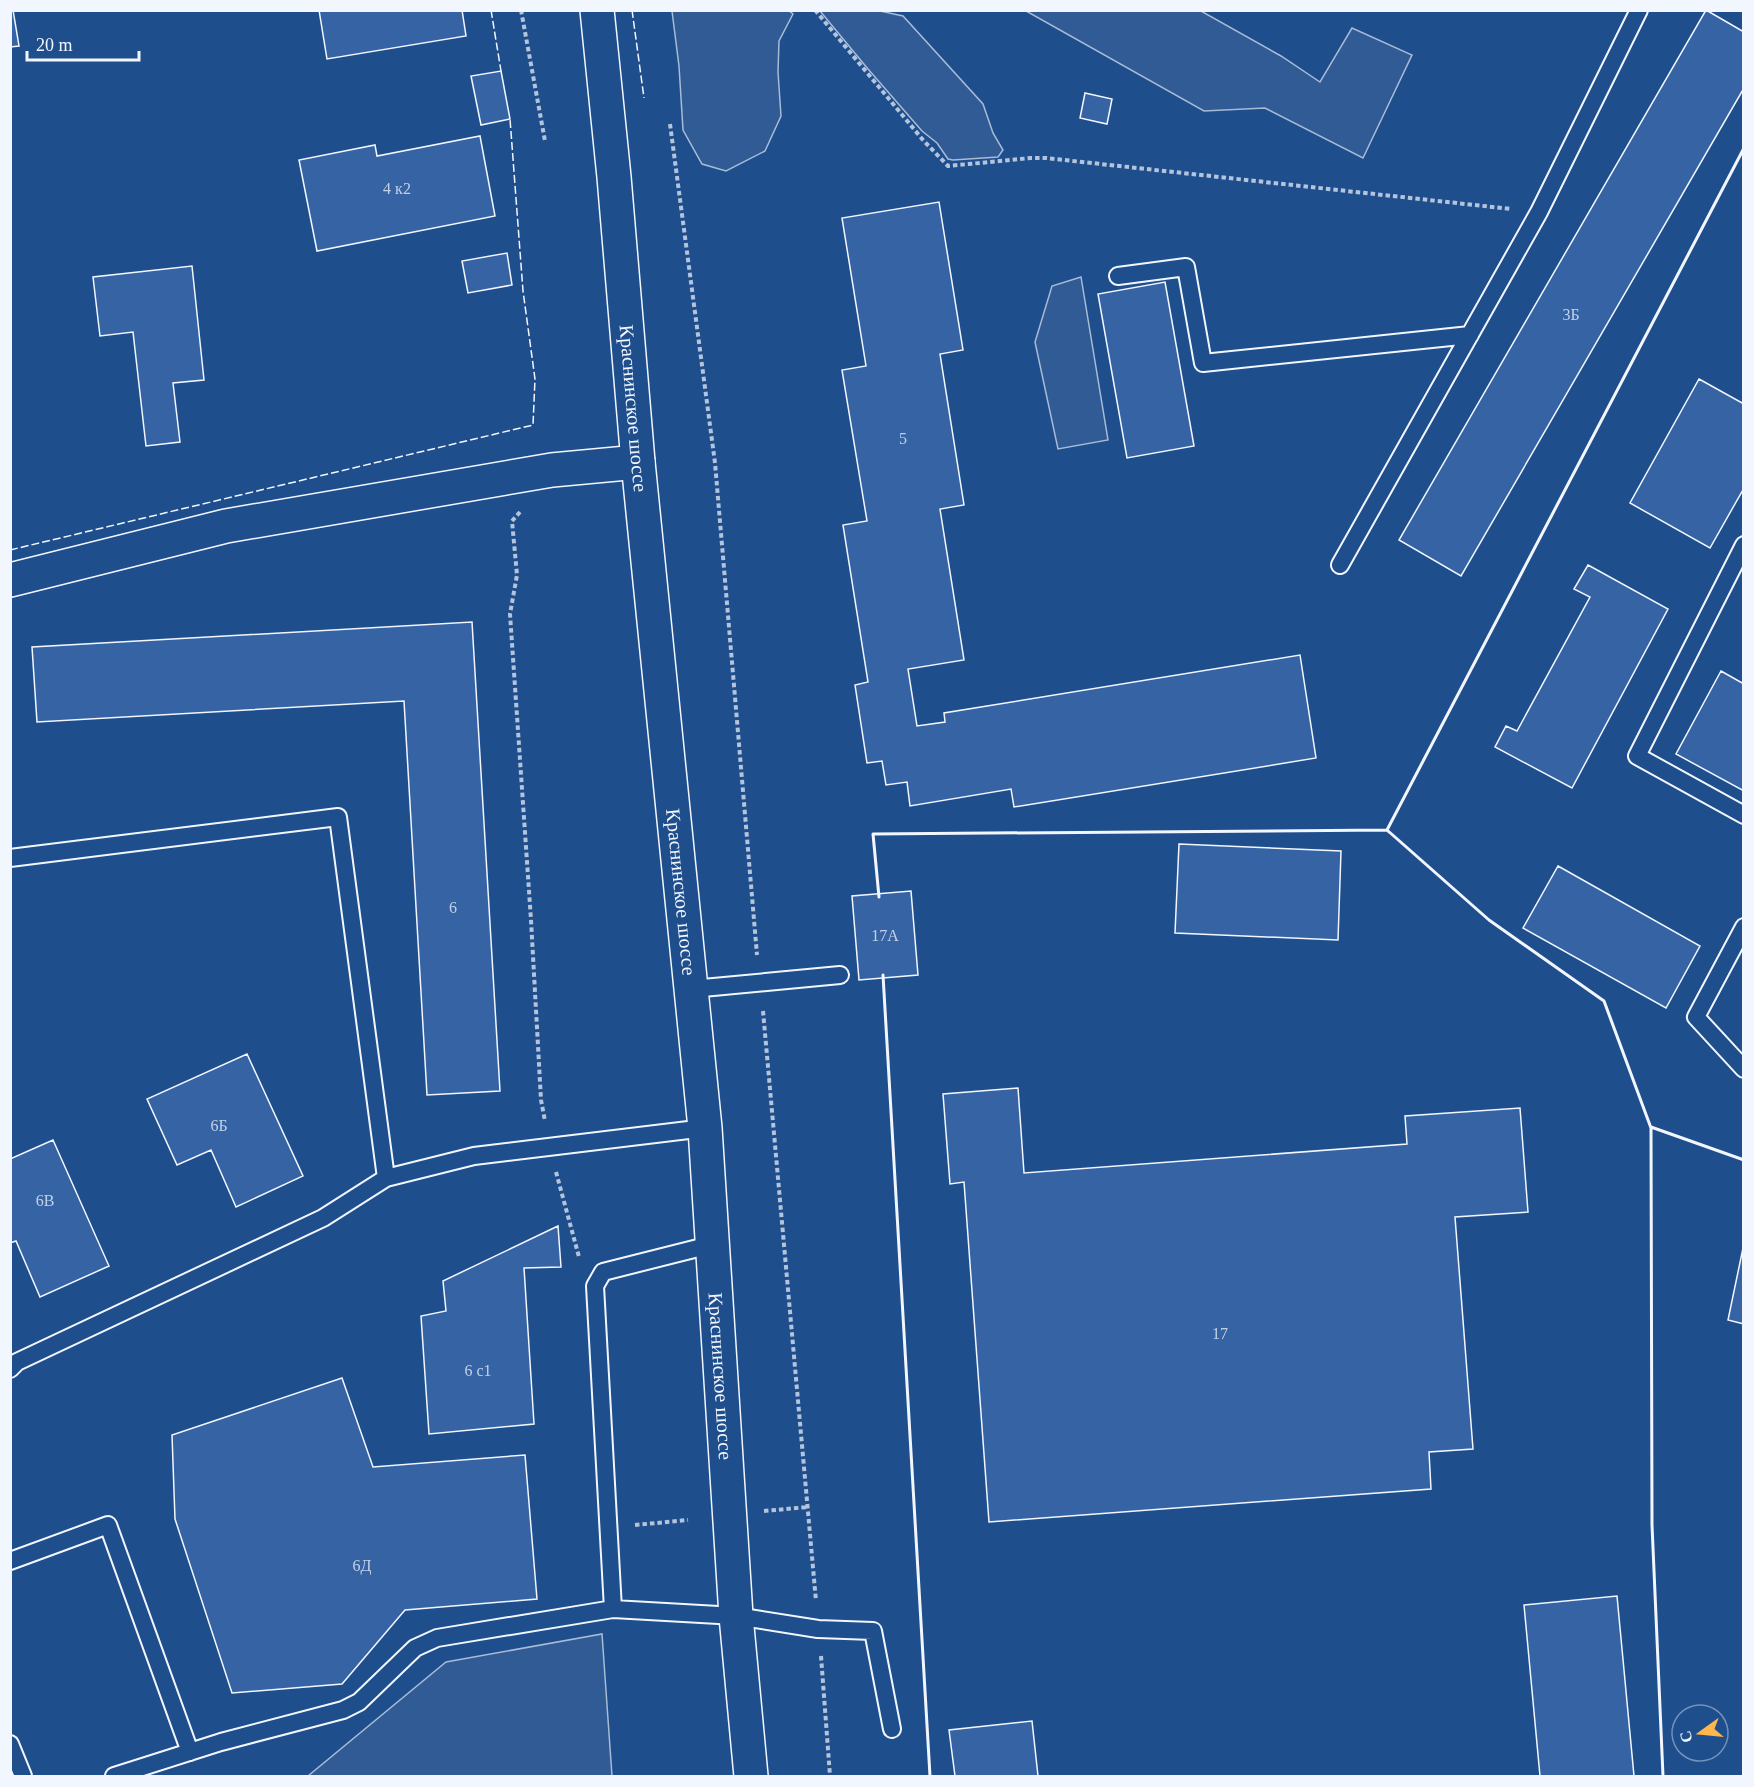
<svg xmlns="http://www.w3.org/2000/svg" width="1754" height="1787" viewBox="0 0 1754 1787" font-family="'Times New Roman',serif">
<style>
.built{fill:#305b95;stroke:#a8bbd7;stroke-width:1.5}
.building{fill:#3563a3;stroke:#f2f6ff;stroke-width:1.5}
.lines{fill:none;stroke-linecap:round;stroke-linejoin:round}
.lane-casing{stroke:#f2f6ff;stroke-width:20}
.street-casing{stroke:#f2f6ff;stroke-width:36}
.primary-casing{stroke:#f2f6ff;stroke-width:36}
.path{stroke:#b3c4dc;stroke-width:4;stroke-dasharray:4.5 3;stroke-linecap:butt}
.lane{stroke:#1f4e8c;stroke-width:16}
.street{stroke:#1f4e8c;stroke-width:33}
.primary{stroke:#1f4e8c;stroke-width:33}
.fence{stroke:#f2f6ff;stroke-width:1.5;stroke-dasharray:8 3;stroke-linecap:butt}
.wall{stroke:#f2f6ff;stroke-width:3}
.labels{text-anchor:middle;stroke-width:4.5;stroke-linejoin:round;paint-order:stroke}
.number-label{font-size:16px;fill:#c3d1e8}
.street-label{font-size:20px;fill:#f2f6ff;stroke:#1f4e8c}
</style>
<rect width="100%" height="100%" fill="#1f4e8c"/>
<!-- built -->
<path class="built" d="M788,10L793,14L779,41L778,72L781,116L765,151L726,171L702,164L683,130L679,66L672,11Z
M820,11H880L903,16L983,104L993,133L1003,150L998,157L953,160L948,159L937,143L922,131L868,69Z
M1026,11H1201L1281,56L1320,82L1352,28L1412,55L1363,158L1265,108L1204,111Z
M1081,277L1108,440L1058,449L1035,342L1052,286Z
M602,1634L612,1776H308L446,1662Z"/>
<!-- building -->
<path class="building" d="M10,10H13L19,46L10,47Z
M319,10H462L466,36L327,59Z
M1706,10L1744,32V88L1461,576L1399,540Z
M501,71L510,119L481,125L471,76Z
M1085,93L1112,99L1107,124L1080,118Z
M480,136L495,216L317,251L299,160L375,145L377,156Z
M939,202L963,350L940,354L964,505L940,509L964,660L908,669L917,726L945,722L944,713L1300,655L1316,758L1014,807L1011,789L910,806L907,782L886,785L882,761L867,763L855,685L868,682L843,525L867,521L842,370L866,366L842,218Z
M507,253L512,285L468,293L462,261Z
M192,266L204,380L173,383L180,442L146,446L133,332L100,336L93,277Z
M1165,282L1194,446L1127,458L1098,294Z
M1699,379L1744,404V488L1710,548L1630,503Z
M1588,565L1668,609L1572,788L1495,747L1506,726L1517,731L1590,597L1574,589Z
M472,622L500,1091L427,1095L404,701L37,722L32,647Z
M1721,671L1744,684V791L1676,754Z
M1179,844L1341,851L1338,940L1175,933Z
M1558,866L1700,946L1666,1008L1523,928Z
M911,891L918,975L859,980L852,896Z
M247,1054L303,1176L236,1207L211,1150L177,1165L147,1099Z
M1018,1088L1024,1173L1407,1144L1405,1116L1520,1108L1528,1212L1455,1217L1473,1449L1429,1452L1431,1489L989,1522L964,1182L950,1184L943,1094Z
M53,1140L109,1266L40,1297L16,1241L10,1243V1159Z
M558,1226L561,1267L524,1268L534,1424L429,1434L421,1316L446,1311L443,1281Z
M1743,1248H1744V1324L1728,1320Z
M342,1378L373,1467L525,1455L537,1599L405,1610L342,1684L232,1693L175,1519L172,1435Z
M1617,1596L1634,1776H1540L1524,1605Z
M1032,1721L1038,1776H955L949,1730Z"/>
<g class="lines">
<defs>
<path id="lane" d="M1118,276L1186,267L1203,363L1470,335
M1744,545L1637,756L1744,815
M1340,565L1539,212L1639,10
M10,858L338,817L386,1178L474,1156L705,1128
M1744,927L1696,1017L1744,1069
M692,989L840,975
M714,1244L603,1272L595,1286L613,1609L736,1616L818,1629L873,1631L892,1729
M10,1369L17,1362L323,1218L386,1178
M10,1561L108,1525L190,1752
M10,1744L23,1776
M114,1776L221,1742L343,1710L359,1702L415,1648L437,1638L613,1609"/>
<path id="street" d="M10,580L226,526L552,470L638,462"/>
<g id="primary">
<path id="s1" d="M597,10L614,177L638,462L705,1128L736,1616L751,1776"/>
</g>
</defs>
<!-- lane casing -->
<use href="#lane" class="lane-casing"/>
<!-- street casing -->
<use href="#street" class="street-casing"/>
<!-- primary casing -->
<use href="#primary" class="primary-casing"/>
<!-- path -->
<path class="path" d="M521,10L545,141
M815,10L923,140L948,166L1031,158H1046L1511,209
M670,124L715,463L757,955
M520,512L512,521L517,575L510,614L531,920L541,1100L545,1121
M763,1011L816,1601
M556,1172L579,1257
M764,1511L808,1507
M635,1525L688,1520
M821,1656L830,1776"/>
<!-- lane -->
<use href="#lane" class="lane"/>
<!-- street -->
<use href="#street" class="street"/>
<!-- primary -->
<use href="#primary" class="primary"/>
<!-- fence -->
<path class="fence" d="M491,10L501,71
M632,10L644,98
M10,550L533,425L535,379L523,291L510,119"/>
<!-- wall -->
<path class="wall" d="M1389,832L1387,830L1744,148
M879,897L873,834L1387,830L1489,920L1604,1001L1651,1128L1652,1525L1663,1776
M883,975L930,1776
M1651,1127L1744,1160"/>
</g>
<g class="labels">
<!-- number labels -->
<g class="number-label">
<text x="397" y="194">4 к2</text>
<text x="1571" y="320">3Б</text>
<text x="903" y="444">5</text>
<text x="453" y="913">6</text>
<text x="885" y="941">17А</text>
<text x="219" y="1131">6Б</text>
<text x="45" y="1206">6В</text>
<text x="1220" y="1339">17</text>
<text x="478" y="1376">6 с1</text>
<text x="362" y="1571">6Д</text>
</g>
<!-- street labels -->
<g class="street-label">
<text dy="7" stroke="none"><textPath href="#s1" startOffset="400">Краснинское шоссе</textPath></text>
<text dy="7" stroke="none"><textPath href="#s1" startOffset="886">Краснинское шоссе</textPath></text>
<text dy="7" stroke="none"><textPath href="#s1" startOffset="1372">Краснинское шоссе</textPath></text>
</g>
</g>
<!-- border -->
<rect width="1754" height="1787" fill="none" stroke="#f2f6ff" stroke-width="24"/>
<!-- north arrow -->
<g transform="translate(1700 1733) rotate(255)"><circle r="28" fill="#1f4e8c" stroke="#7391ba" stroke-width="1.5"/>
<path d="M0-4.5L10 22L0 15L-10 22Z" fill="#ffb74d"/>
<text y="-9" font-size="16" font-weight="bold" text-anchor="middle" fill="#f2f6ff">С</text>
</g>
<!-- scale -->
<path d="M27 51v9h112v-9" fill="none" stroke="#f2f6ff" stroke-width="3"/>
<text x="36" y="51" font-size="18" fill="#f2f6ff" stroke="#1f4e8c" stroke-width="4.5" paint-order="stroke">20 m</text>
</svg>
